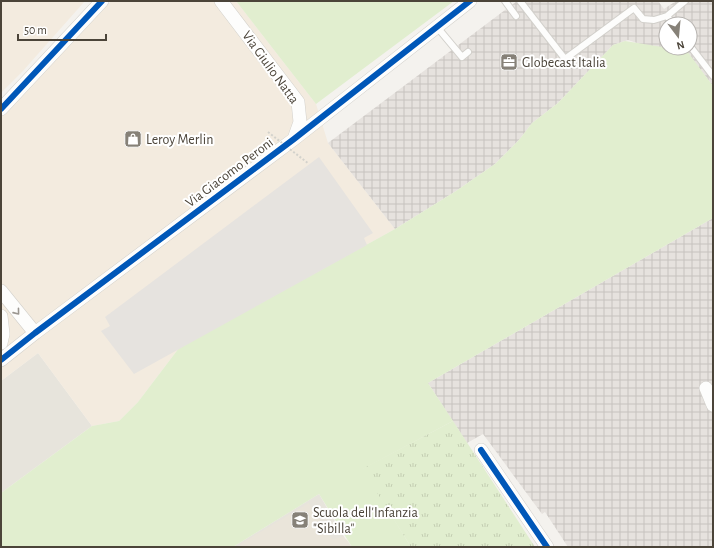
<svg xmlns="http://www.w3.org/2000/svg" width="714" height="548" viewBox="0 0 714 548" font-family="'Alegreya Sans',sans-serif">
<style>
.residential{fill:#e7e4dc}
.commercial{fill:#f3ebdf}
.industrial{fill:url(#industrial-grid);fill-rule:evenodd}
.education{fill:#eae5da}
.green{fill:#e1eecf}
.park{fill:url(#park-tufts)}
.parking{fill:#e6e3df}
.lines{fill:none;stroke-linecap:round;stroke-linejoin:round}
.service-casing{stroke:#d2d0cb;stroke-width:8}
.minor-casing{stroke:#d2d0cb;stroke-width:14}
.service{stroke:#fdfdfc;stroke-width:6}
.minor{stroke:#fdfdfc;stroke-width:13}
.path-bridge{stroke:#d3d2cc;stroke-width:2;stroke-dasharray:2 2;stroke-linecap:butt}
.cycleway-casing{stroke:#fff;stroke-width:8}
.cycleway{stroke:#0057b8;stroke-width:6}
.oneway{stroke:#9b9791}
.labels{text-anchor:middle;stroke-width:4;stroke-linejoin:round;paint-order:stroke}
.poi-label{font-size:14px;fill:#4b4439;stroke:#fff;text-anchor:start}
.street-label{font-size:14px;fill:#4b4439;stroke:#fff}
</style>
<defs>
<pattern id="industrial-grid" width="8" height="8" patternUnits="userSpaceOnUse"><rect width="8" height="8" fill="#e6e2de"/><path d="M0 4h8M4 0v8" fill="none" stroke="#c7c3bf"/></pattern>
<pattern id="park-tufts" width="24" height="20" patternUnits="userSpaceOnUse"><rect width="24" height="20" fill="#e1eecf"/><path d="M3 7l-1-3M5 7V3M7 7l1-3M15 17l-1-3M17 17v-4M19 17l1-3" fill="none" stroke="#c3cdb2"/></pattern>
</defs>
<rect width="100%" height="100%" fill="#f4f2ee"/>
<!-- residential -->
<path class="residential" d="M38,353L92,426L1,493V381Z
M319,494L350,547H233Z"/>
<!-- commercial -->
<path class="commercial" d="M1,1H85L22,72L1,93Z
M111,1H236L316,104L328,143L395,229L179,348L138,402L119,421L92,426L38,353L1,381V114Z"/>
<!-- industrial -->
<path class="industrial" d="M517,1H658L664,9L676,1H713V86L687,52L684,59L628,40L613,45L558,103L532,123L519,140L495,164L456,191L395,229L328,143ZM666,24H690V48H666Z
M713,218V547H568L545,512L542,514L483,434L467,443L428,383Z"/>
<!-- education -->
<path class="education" d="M309,503L332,539L343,537L347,540L352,547H241L240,544Z"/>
<!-- green -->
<path class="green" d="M236,1H454L316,104Z
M625,41L687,51L713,86V218L428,383L453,421L363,469L411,547H352L319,494L233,547H1V493L92,426L119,421L138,402L179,348L395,229L456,191L495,164L519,140L532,123L558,103L613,45Z"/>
<!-- park -->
<path class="park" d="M453,421L535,547H411L362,469Z"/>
<!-- parking -->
<path class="parking" d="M319,157L373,233L364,238L367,245L134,374L101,331L110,326L105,317Z"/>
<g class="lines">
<defs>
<path id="service" d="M505,1L516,16
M520,1L565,59L634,8L643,19L654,20L667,16
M673,24L667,16L685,1
M437,27L462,57L468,52
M690,46L713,76"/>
<path id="minor" d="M221,1L298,102L300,122L294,139
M1,109L102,1
M1,291L35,333
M1,316L3,334L1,343
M1,360L35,333L294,139L470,1
M706,388L713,405
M481,450L547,547"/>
</defs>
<!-- service casing -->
<use href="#service" class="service-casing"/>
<!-- minor casing -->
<use href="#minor" class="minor-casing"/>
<!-- service -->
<use href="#service" class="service"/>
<!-- minor -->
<use href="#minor" class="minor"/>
<!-- path-bridge -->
<path class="path-bridge" d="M268,132L309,164"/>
<defs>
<path id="cycleway" d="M1,109L102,1
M1,360L35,333L294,139L470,1
M481,450L547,547"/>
</defs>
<!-- cycleway casing -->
<use href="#cycleway" class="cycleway-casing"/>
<!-- cycleway -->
<use href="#cycleway" class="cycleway"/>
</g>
<!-- one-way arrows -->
<defs><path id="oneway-chevron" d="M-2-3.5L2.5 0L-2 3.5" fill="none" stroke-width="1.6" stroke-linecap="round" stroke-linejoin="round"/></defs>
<use class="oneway" href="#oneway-chevron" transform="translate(17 312) rotate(51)"/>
<!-- icons -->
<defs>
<symbol id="office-square" viewBox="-11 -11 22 22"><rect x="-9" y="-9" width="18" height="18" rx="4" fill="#868178" stroke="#fff"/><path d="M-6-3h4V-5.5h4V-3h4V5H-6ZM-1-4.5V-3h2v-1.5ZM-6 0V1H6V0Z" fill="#fff"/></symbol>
<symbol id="shop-square" viewBox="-11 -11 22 22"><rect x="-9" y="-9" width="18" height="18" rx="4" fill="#868178" stroke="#fff"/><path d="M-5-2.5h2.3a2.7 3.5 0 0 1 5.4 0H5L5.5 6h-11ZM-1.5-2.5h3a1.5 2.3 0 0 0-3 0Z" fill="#fff"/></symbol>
<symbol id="school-square" viewBox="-11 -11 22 22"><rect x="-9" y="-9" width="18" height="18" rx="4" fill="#868178" stroke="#fff"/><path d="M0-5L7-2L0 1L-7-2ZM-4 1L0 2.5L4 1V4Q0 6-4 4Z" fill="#fff"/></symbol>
</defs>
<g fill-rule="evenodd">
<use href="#office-square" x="499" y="52" width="20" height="20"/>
<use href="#shop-square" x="123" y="129" width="20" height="20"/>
<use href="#school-square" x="290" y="510" width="20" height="20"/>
</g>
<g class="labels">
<!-- poi labels -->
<g class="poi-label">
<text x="522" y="67">Globecast Italia</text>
<text x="146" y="144">Leroy Merlin</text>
<text x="313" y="517">Scuola dell'Infanzia<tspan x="313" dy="16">"Sibilla"</tspan></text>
</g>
<!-- street labels -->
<g class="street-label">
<text transform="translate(271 67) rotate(54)" y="5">Via Giulio Natta</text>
<text transform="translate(229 172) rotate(-37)" y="5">Via Giacomo Peroni</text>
</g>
</g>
<!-- border -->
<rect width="714" height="548" fill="none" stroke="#4b4439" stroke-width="4"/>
<!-- north arrow -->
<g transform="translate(678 36) rotate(164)"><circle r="19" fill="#ffffff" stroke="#b7b4b0"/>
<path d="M0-3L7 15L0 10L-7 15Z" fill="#868178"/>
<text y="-6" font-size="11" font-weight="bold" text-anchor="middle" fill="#4b4439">N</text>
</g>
<!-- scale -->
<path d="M18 34v6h88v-6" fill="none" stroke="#4b4439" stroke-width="2"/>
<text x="24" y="34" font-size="12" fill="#4b4439" stroke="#ffffff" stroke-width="3" paint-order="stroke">50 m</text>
</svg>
